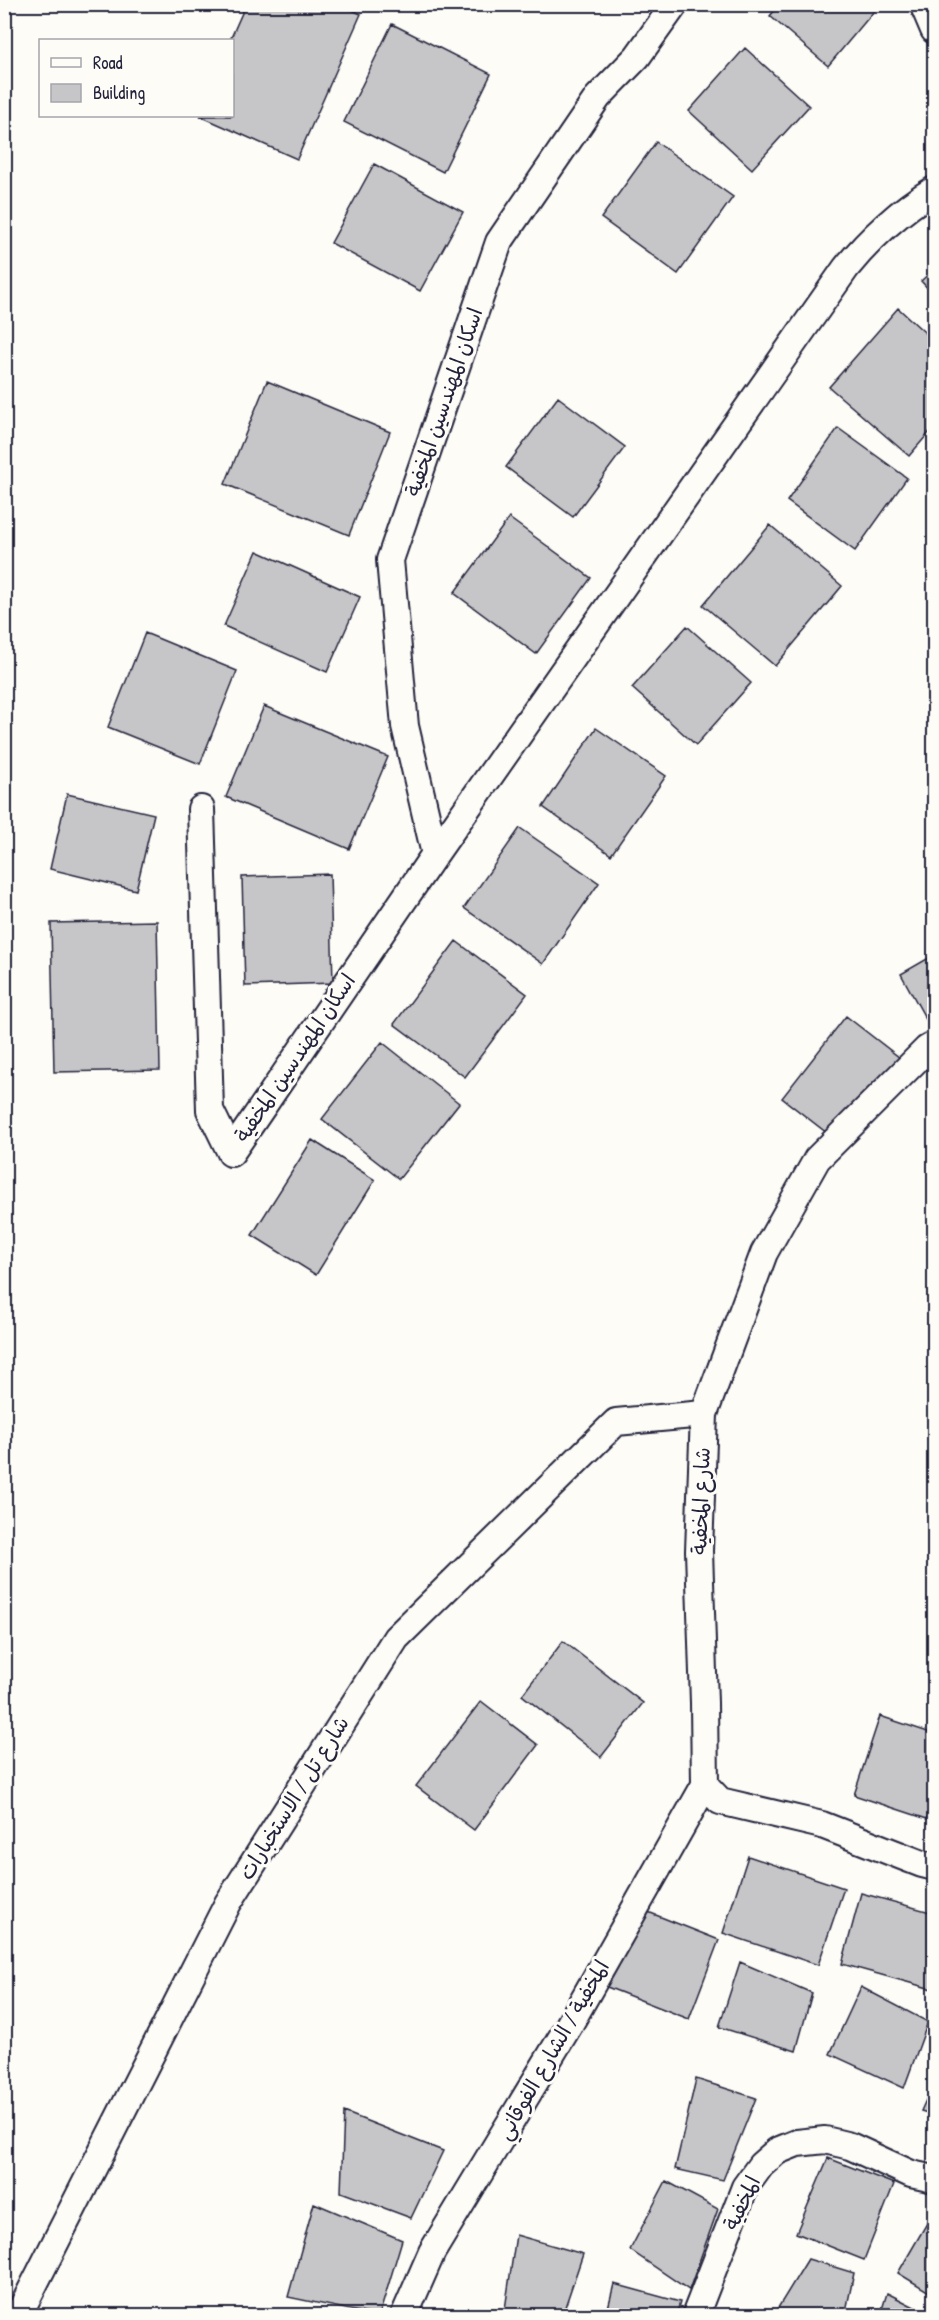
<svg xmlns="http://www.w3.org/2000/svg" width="939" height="2320" viewBox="0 0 939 2320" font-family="'Patrick Hand','Playpen Sans Arabic',sans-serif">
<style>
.building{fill:#c6c6c8;stroke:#22223b;stroke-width:1.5}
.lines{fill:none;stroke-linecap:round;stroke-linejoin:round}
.minor-casing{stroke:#22223b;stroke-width:30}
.minor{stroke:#fdfcf7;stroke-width:26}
.labels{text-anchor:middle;stroke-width:6;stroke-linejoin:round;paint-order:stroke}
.street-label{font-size:21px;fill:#22223b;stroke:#fdfcf7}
</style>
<rect width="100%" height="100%" fill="#fdfcf7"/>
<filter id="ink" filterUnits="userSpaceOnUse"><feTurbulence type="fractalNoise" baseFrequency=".0167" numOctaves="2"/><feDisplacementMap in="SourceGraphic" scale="12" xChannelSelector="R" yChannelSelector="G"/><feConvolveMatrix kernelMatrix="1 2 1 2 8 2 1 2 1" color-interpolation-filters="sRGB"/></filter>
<g filter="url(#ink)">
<!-- building -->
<path class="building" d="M246,4H339L361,14L297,159L200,116H232V40H230Z
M780,4H880L828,66L770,16Z
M392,24L491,74L443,172L344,122Z
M745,48L809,106L752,169L689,111Z
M656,142L733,197L678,274L601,218Z
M374,164L463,212L420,291L331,243Z
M934,269V295L921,281Z
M898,308L934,341V427L909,456L829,387Z
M267,381L390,432L349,535L225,484Z
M558,397L625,447L573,517L506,467Z
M838,428L907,478L855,551L787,501Z
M509,518L591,578L536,654L454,593Z
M770,525L842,586L775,666L703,605Z
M257,551L360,597L327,672L224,626Z
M687,626L751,683L696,745L632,688Z
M145,633L237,671L200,764L108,727Z
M264,706L388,757L349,849L226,797Z
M596,728L666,776L611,855L543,807Z
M67,794L154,814L136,890L50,869Z
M520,828L599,883L543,964L464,908Z
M330,874L333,983L245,986L242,877Z
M157,921L160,1070L54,1072L51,923Z
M456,941L527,994L465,1077L394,1024Z
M934,955V1034L901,974Z
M846,1016L909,1065L845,1147L782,1098Z
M382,1042L459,1103L399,1179L322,1119Z
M312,1140L375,1180L316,1275L252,1235Z
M563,1641L643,1703L601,1757L522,1695Z
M481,1701L538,1745L474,1830L416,1786Z
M880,1716L934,1734V1795L927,1819L854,1795Z
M748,1856L844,1888L818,1965L723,1933Z
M861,1893L934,1913V1980L932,1989L842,1964Z
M638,1908L719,1940L689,2019L607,1987Z
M740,1962L812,1993L796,2051L719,2027Z
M861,1987L928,2022L904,2088L830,2054Z
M696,2079L756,2098L723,2180L675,2169Z
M934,2082V2115L921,2111Z
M344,2112L443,2151L411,2218L341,2192Z
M828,2158L894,2184L864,2260L796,2233Z
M666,2181L718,2209L689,2290L630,2250Z
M314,2203L402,2240L379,2316L288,2297Z
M934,2211V2295L898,2273Z
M516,2235L583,2254L562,2316H504Z
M808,2259L854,2273L845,2316H773Z
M614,2284L680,2302L676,2316H606Z
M887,2293L932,2316H880Z"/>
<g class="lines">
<defs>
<path id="minor" d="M923,4L934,30
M201,809L210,1110L231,1153L435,854L846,268C870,238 902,209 934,190
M435,854L405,726L390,560L499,242L598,97L637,57L675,4
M934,1045L927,1049L817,1159L764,1253L704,1414L699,1551L704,1703L705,1785L720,1801L822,1825L922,1864L934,1867
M18,2316L228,1903L396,1638L616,1422L704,1414
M404,2316L432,2252L568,2027L705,1785
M695,2316L745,2187L761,2165L777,2151L797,2143L825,2140L850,2146L911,2174L934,2179"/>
</defs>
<!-- minor casing -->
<use href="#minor" class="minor-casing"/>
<!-- minor -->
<use href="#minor" class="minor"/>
</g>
</g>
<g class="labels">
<!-- street labels -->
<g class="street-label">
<text transform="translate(444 402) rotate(-71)" y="7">اسكان المهندسين المخفية</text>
<text transform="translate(295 1058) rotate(-56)" y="7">اسكان المهندسين المخفية</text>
<text transform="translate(701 1501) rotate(-88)" y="7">شارع المخفية</text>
<text transform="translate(294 1798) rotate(-58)" y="7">شارع تل / الاستخبارات</text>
<text transform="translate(553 2050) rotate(-60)" y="7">المخفية / الشارع الفوقاني</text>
<text transform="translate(742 2203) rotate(-64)" y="7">المخفية</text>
</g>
</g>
<!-- margin -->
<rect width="939" height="2320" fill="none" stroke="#fdfcf7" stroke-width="24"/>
<rect x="12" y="12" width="915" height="2296" fill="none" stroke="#22223b" stroke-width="2" filter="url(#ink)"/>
<!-- legend -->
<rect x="39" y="39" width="195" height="78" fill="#fdfcf7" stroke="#a5a5ac" stroke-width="1.5"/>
<rect x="51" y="58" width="30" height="9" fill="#fdfcf7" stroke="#a5a5ac" stroke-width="1.5"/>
<text x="93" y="69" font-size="18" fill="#22223b">Road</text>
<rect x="51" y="84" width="30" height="18" fill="#c6c6c8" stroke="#a5a5ac" stroke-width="1.5"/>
<text x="93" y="99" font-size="18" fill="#22223b">Building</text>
</svg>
